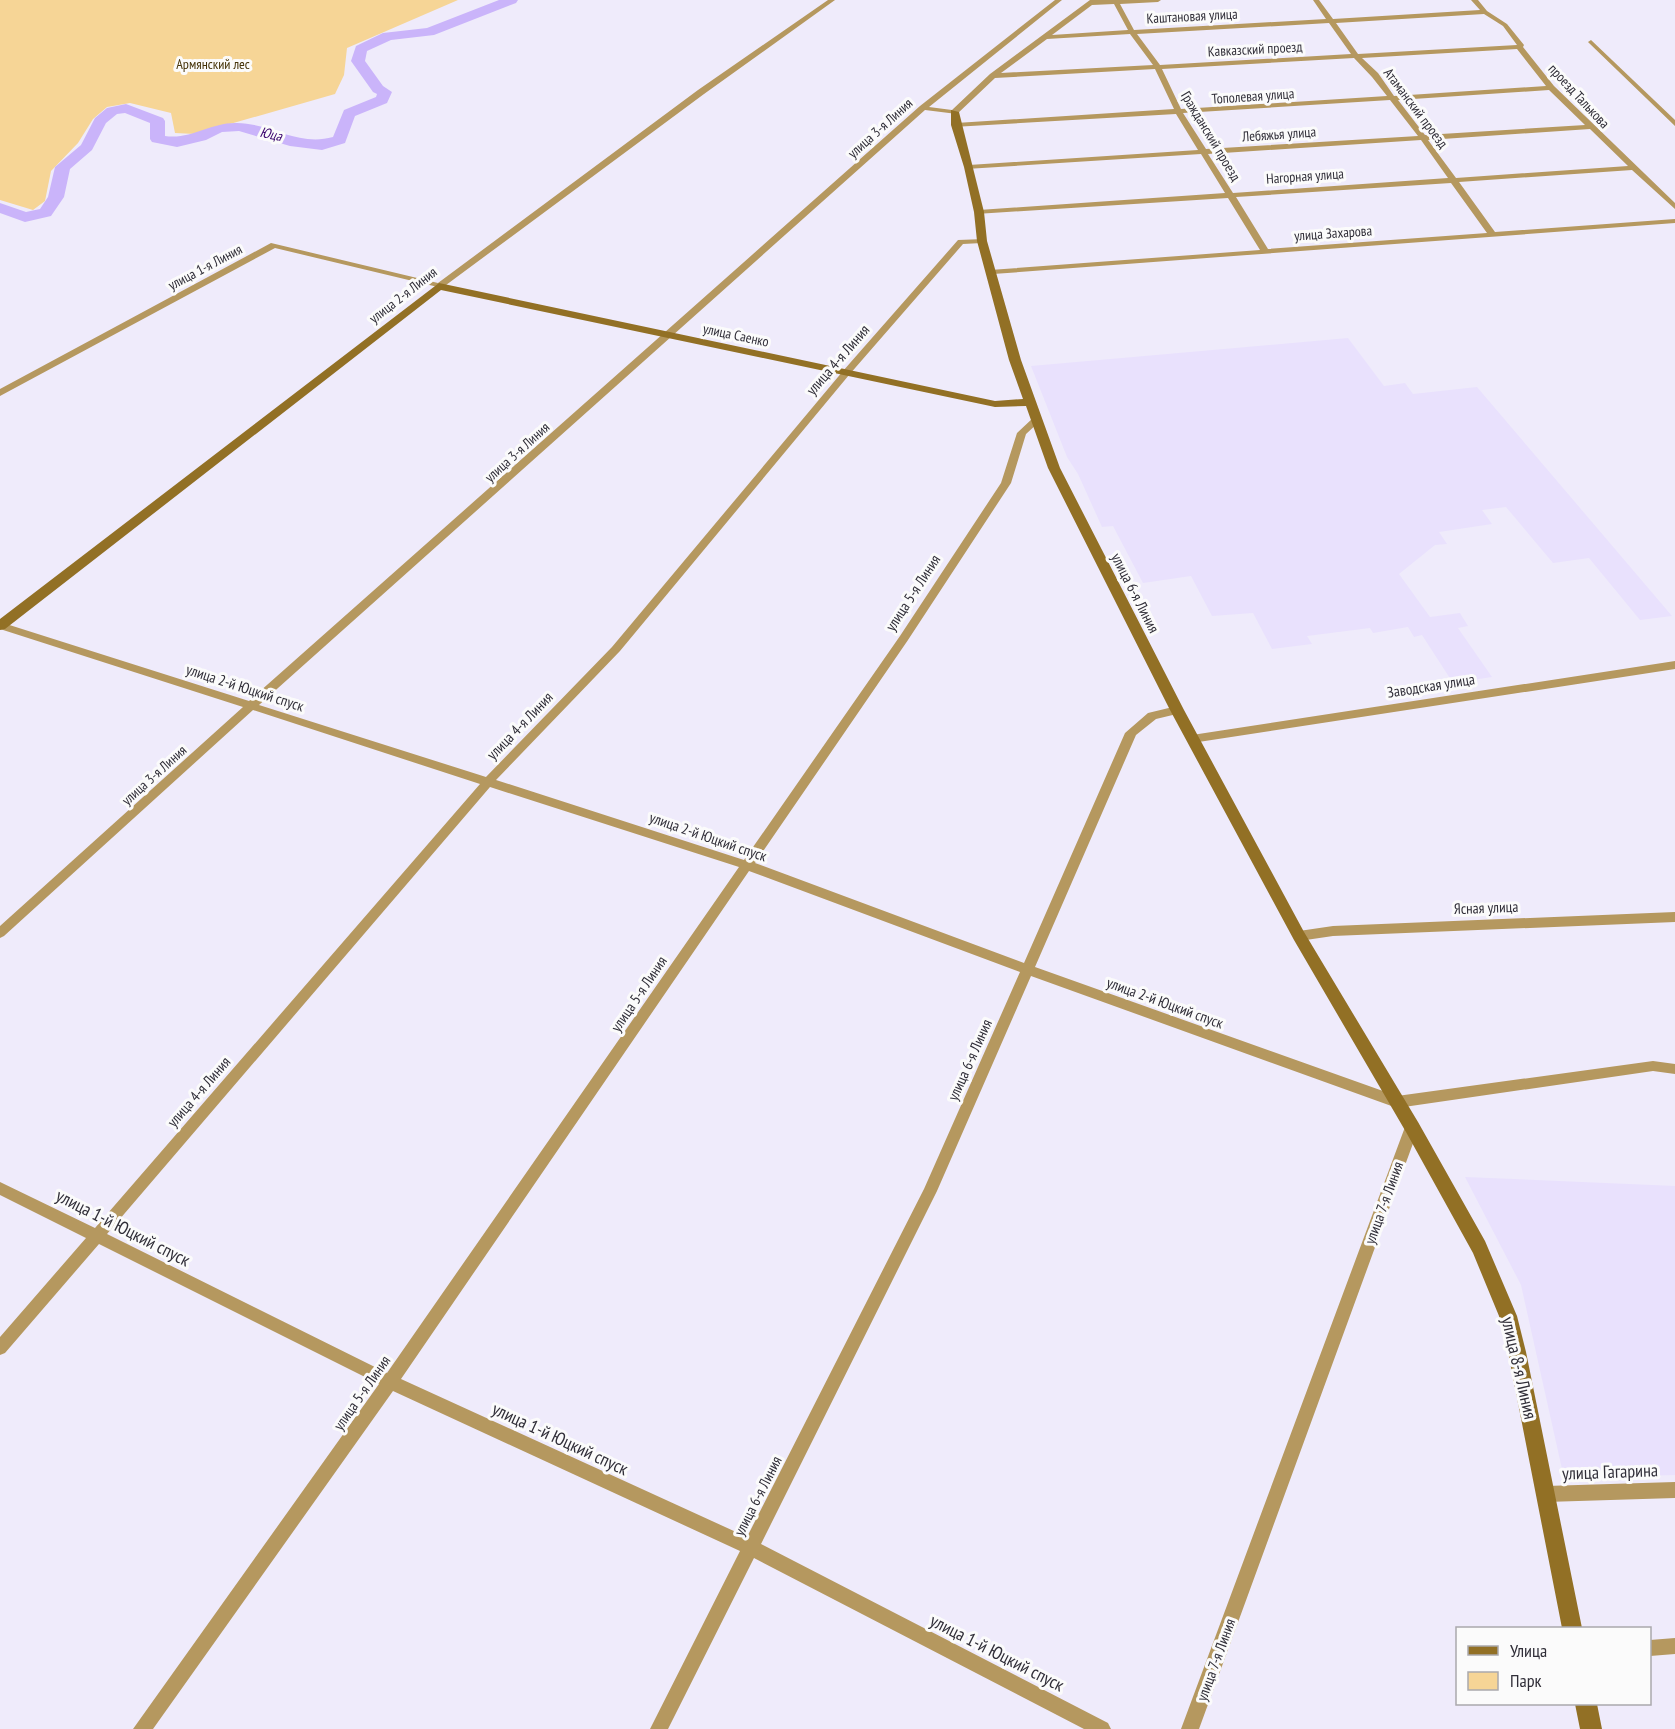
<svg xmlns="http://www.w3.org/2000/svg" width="1675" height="1729" viewBox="0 0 1675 1729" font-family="'PT Sans Narrow',sans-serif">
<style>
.built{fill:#e9e1fd}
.green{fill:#f6d596}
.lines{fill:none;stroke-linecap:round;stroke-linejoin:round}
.river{fill:#cab4fa;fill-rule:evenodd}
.street{fill:#b5985f;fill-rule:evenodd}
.secondary{fill:#927025;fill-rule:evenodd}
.labels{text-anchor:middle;stroke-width:6;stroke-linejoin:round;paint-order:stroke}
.far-street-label{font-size:14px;fill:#302e38;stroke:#fbfbfb}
.far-park-label{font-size:14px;fill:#46340a;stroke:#fbfbfb}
.far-water-label{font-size:14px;font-style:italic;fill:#37006a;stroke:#fbfbfb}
.street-label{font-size:15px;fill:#302e38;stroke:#fbfbfb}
.near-street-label{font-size:18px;fill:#302e38;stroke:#fbfbfb}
</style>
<rect width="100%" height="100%" fill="#efebfb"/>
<!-- built -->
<path class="built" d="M1348,338L1384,386L1405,383L1413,394L1477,387L1672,616L1640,620L1589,558L1553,563L1506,507L1482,510L1492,524L1439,532L1447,544L1435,545L1399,574L1430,617L1460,613L1468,626L1458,628L1492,677L1453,683L1422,635L1414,637L1408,627L1373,633L1370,628L1307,636L1312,644L1272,649L1253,613L1212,616L1191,576L1143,583L1113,526L1102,527L1078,474L1067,457L1031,366Z
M1465,1177L1675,1186V1475L1564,1478L1521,1285Z"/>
<!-- green -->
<path class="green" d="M0,0H458L347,48L344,75L335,94L195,134L175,133L171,113L130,103L107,107L93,119L78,143L51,171L45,201L33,210L0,200Z"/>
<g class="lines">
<!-- river -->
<path class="river" d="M499,0H518L516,3L434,35L391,40L367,51L365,61L383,86L392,92L387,103L355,116L345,143L322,150L290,146L239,131L222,132L206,140L177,147L152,142L150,139V123L125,113L117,114L106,123L92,150L70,169L64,197L51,216L25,222L0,213V203L26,212L40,209L48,197L55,167L81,145L95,118L107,108L126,104L163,118L165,121V136C191,140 211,122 237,123C270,123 298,147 333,137L344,110L376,97L377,94L373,92L351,61L356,46L383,33L427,28Z"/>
<!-- street -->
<path class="street" d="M828,0H835L704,94L442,288L275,248L0,396V389L271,243L438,283L698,90Z
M1055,0H1062L929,107L952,110L990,74L1090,0H1161L1158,2L1120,4L1134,30L1326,19L1313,0H1319L1333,19L1480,10L1471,0H1478L1487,11L1507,24L1524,45L1523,47L1554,86L1675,203V209L1632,170L1459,182L1495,232L1675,219V223L993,274L989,272L990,270L1260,250L1228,198L976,214V210H979L1225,193L1201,154L966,169L965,167L969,165L1198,150L1176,114L953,127V123H956L1174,109L1155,69L995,78L957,114L925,110L259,705L486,777L612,647L843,371L958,240L985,239L986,241L982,243L963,244L849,375L620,651L496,780L744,860L900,636L1001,483L1017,433L1033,418H1039V422L1026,434L1011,483L908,640L755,863L1024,963L1125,733L1148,713L1177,706L1181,707L1183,710L1181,713L1156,719L1136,735L1035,967L1397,1096L1653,1061L1675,1064V1074L1653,1071L1397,1108L1031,976L937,1191L761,1544L1108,1723L1111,1729H1084L754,1558L668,1729H650L740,1551L393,1391L153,1729H133L379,1384L99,1244L5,1353L0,1355V1337L86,1238L0,1195V1182L95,1228L480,784L253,710L4,936L0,938V926L243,707L0,629V622L249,701L920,106ZM1114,4L1128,30L1052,35L1092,5ZM1484,14L1503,26L1517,45L1358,54L1336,23ZM1329,23L1351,54L1160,65L1137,34ZM1130,34L1153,65L1001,73L1047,39ZM1517,49L1546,86L1394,96L1378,73L1362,58ZM1354,58L1372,77L1387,96L1181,109L1162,69ZM1549,90L1585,125L1425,135L1398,100ZM1390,100L1418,136L1206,149L1183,113ZM1590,129L1628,166L1456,178L1428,140ZM1421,140L1448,178L1233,193L1208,154ZM1451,183L1487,233L1268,249L1236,197ZM490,787L739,867L387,1373L107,1234ZM749,871L1020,972L924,1189L747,1537L401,1379Z
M1591,40L1675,120V126L1589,43L1588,42Z
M1675,661V669L1192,743L1186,739L1192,735Z
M1675,912V922L1333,936L1299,941L1295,939L1293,936L1295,933L1299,931L1333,926Z
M1412,1121L1417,1123L1419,1127L1199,1729H1181L1405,1127L1407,1123Z
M1675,1482V1498L1546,1502L1540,1500L1538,1494L1540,1488L1546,1486Z
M1675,1638V1654L1650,1656V1640Z"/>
<!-- secondary -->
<path class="secondary" d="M951,110L959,112L984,212L987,241L1021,360L1060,468L1184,710L1304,932L1418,1122L1485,1241L1517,1316L1526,1352L1582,1628H1562L1508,1352L1499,1316L1473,1253L1406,1132L1294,940L1170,710L1048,468L1026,406L995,407L441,290L5,629L0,630V619L439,283L995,401L1023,399L1009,360L977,241L974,212L964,167L951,125Z
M1575,1704H1597L1602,1729H1580Z"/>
</g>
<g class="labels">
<!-- far-street labels -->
<g class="far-street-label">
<text transform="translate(1192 16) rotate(-3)" y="5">Каштановая улица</text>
<text transform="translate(1255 49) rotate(-3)" y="5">Кавказский проезд</text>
<text transform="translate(1253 96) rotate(-4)" y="5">Тополевая улица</text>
<text transform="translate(1579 96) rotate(47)" y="5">проезд Талькова</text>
<text transform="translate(1416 108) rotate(53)" y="5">Атаманский проезд</text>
<text transform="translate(880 128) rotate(-42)" y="5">улица 3-я Линия</text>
<text transform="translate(1279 134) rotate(-4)" y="5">Лебяжья улица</text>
<text transform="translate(1211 136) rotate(59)" y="5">Гражданский проезд</text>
<text transform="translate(1305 176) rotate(-4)" y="5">Нагорная улица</text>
<text transform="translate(1333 233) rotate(-4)" y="5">улица Захарова</text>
<text transform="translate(205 267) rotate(-28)" y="5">улица 1-я Линия</text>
<text transform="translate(403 295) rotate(-38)" y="5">улица 2-я Линия</text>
<text transform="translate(736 335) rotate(12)" y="5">улица Саенко</text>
<text transform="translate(517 452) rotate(-42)" y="5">улица 3-я Линия</text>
<text transform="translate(154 775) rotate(-42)" y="5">улица 3-я Линия</text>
</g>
<!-- far-park labels -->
<g class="far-park-label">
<text x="213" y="69">Армянский лес</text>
</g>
<!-- far-water labels -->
<g class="far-water-label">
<text transform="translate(271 134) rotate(12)" y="5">Юца</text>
</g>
<!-- street labels -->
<g class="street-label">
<text transform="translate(838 360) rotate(-49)" y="5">улица 4-я Линия</text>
<text transform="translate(913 593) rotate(-57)" y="5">улица 5-я Линия</text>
<text transform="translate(1135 593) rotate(63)" y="5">улица 6-я Линия</text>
<text transform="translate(1431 686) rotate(-9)" y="5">Заводская улица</text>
<text transform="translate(245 688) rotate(18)" y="5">улица 2-й Юцкий спуск</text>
<text transform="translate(520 726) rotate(-46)" y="5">улица 4-я Линия</text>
<text transform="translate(708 837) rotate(19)" y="5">улица 2-й Юцкий спуск</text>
<text transform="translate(1486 908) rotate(-2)" y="5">Ясная улица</text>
<text transform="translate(639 994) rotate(-56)" y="5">улица 5-я Линия</text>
<text transform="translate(1165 1003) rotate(20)" y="5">улица 2-й Юцкий спуск</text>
<text transform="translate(970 1060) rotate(-66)" y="5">улица 6-я Линия</text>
<text transform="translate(199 1092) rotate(-49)" y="5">улица 4-я Линия</text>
<text transform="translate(1384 1203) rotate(-70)" y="5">улица 7-я Линия</text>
<text transform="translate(362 1393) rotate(-55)" y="5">улица 5-я Линия</text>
<text transform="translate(758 1496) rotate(-63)" y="5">улица 6-я Линия</text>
<text transform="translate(1216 1660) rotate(-70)" y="5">улица 7-я Линия</text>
</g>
<!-- near-street labels -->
<g class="near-street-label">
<text transform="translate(123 1228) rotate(27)" y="6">улица 1-й Юцкий спуск</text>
<text transform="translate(1519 1368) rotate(77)" y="6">улица 8-я Линия</text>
<text transform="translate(560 1439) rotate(25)" y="6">улица 1-й Юцкий спуск</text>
<text transform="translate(1610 1472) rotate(-2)" y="6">улица Гагарина</text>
<text transform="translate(997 1653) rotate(27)" y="6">улица 1-й Юцкий спуск</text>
</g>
</g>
<!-- legend -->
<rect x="1456" y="1627" width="195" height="78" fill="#fbfbfb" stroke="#aaa9ad" stroke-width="1.5"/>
<rect x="1468" y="1646" width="30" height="9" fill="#927025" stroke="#aaa9ad" stroke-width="1.5"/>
<text x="1510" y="1657" font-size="18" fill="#302e38">Улица</text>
<rect x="1468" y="1672" width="30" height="18" fill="#f6d596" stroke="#aaa9ad" stroke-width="1.5"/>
<text x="1510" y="1687" font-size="18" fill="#302e38">Парк</text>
</svg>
